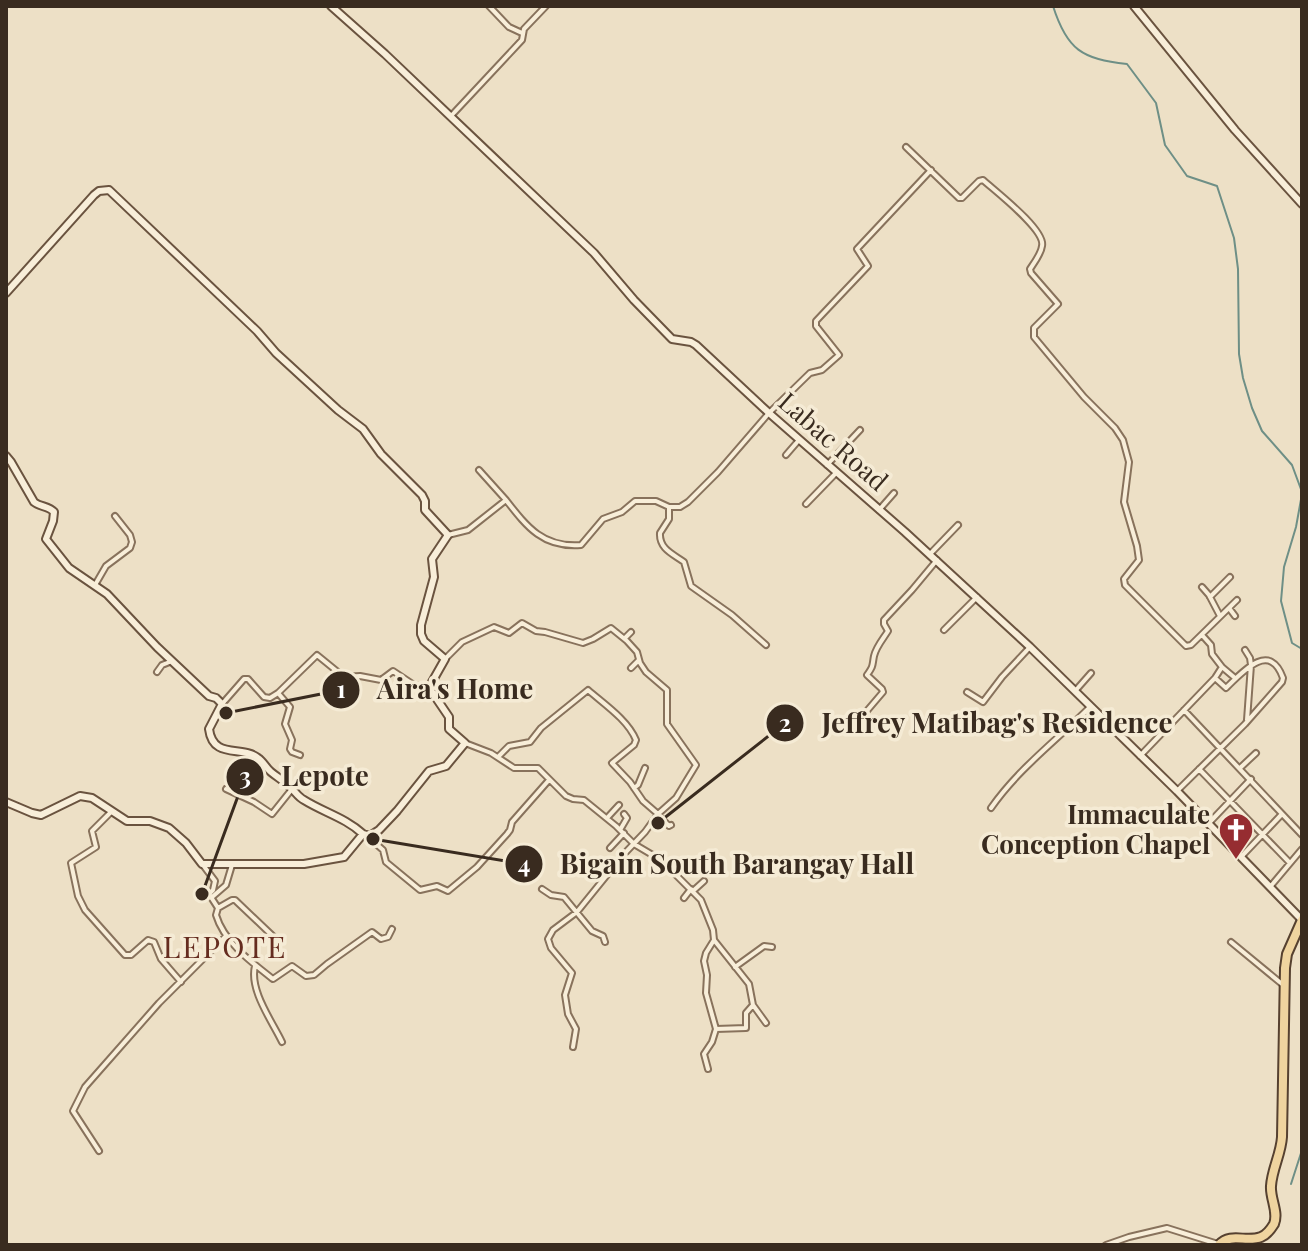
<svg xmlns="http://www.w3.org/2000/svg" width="1308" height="1251" viewBox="0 0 1308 1251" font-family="'Playfair Display',serif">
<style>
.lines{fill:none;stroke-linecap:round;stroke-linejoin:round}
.stream{stroke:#6e8f86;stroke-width:2}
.street-casing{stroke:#88725c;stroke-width:8}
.secondary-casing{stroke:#6a533f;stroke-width:10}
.primary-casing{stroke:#564130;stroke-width:12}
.street{stroke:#f8eed9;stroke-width:4}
.secondary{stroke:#f8eed9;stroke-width:6}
.primary{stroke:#efd49f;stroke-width:8}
.labels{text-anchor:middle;stroke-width:7;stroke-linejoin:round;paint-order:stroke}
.street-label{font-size:26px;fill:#392b1f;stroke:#f5ebd5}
.poi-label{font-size:26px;font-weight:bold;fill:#392b1f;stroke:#f5ebd5;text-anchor:end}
.quarter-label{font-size:30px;letter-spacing:2px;fill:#652c1f;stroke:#f5ebd5}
.leader{fill:none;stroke:#392b1f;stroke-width:3}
.callout-dot{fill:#392b1f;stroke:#f5ebd5;stroke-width:3}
.mark-label{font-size:24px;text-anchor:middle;font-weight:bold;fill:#fff}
.callout-label{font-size:28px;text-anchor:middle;font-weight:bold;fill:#392b1f;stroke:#f5ebd5;stroke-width:7;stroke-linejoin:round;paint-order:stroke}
</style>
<rect width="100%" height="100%" fill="#ede0c6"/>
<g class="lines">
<!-- stream -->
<path class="stream" d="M1053,6C1067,50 1082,59 1127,64L1156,103L1165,145L1187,176L1217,186L1234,238L1238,269L1239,354L1243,378L1252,408L1262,431L1292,465L1302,492
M1302,494L1296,527L1284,567L1281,601L1292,643L1302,649
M1291,1184L1302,1150"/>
<defs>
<path id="street" d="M489,6L509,27L522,33
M451,116L522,40L524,29L546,6
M906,147L959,198H962L979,181L983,180C995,191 1046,230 1042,246C1041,254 1034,263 1030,269L1031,273L1058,304L1034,328V337L1084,397L1115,428L1123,440L1129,462L1124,502L1137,546L1139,560L1124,579L1125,585L1186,646L1191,645L1237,600
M786,455L799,440
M827,465L860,430
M479,470L506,500
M806,504L836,473
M669,508V519L660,533C659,549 673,554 684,562L691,586L732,615L766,645
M879,510L894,493
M448,535L468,530L506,500C527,527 543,548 581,545L603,519L622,512L635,501H656L669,507H680L688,502L718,472L769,413L810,373L822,370L839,355L816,326V321L868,266L857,249L931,170
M930,554L958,525
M95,585L106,566L130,548L132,542L130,535L115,516
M1202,587L1209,595L1220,616
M1210,597L1230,577
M1229,608L1235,616
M944,630L977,597
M625,638L631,632
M1245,650L1250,658L1251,665L1247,720
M445,659L462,642L494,627L509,633L522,623L536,631L545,632L583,643L593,639L611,628L627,641L637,652L640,663L646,672L667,690V724L696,765L676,798L658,814L645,832L624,854L577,912L553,930L548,939L551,948L572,973L565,995L568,1014L576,1029L573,1047
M1222,667L1235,678
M631,668L639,660
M157,672L162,665L172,661
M1076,690L1091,673
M967,692L983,702L1002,677L1030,647
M278,693L290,707L285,724L292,740L290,749L292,752L300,755
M223,703L244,679H248L264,697L270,698L278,693L317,655L344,677L360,676L381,680L393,671L414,685L430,689
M1184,710L1302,835
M847,721L854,726L883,692L882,689L867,675C874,665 872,666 874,656C876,647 883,639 888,631L884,624V620L912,590L937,560
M465,743L491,753L514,768H538L566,796L573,799L584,800L616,826L634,844L661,860L701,900L713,930L714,940L706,953L704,961L707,975L706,993L716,1029L712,1042L704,1054L708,1069
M1140,756L1215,678L1222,667L1212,654L1211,645L1202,635
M498,757L509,746L530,742L541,728L588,690C604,704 628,720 636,740L634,745L612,763L630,782L643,801L658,814
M1240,768L1256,753
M1199,769L1290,863
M634,788L638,785L645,768
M226,789L254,802L272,814L292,789
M1177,791L1245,724L1282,682L1283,678C1270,641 1243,671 1226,688L1215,678
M991,808C1018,769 1057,740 1090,707
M112,811L92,831L96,847L71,863L78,896L85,910L125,955H131L148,940L154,942L161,959L181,982
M658,815L669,826L671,825
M607,818L619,805
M1209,823L1251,779
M620,830L627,818L624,814
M367,836L383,850L386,862L420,890L437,886L448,891L477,867L507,834L510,830L512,822L549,780
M610,848L624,833
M1241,857L1282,814
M203,865L215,881L213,890L209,894L218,908L216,915C224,942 251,962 273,979L292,966L306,976L314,975L327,964L372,932L381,939L388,937L392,929
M1270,887L1302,849
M542,889L551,895L564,897L592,931L603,936L605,942
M693,891L704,881
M211,898L226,885L232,865
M684,898L691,889
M218,908L232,900H235L277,940
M714,940L749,984L753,1005L766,1023
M1231,942L1282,984
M255,966C249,990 272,1021 282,1042
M735,967L764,946L772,947
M716,1029L746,1028V1013L753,1005
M99,1151L73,1111L85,1087L159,1003L226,936
M1106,1245L1129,1237L1167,1228L1218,1244"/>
<path id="secondary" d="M331,6L385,54L594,253L634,300L672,339L691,342L696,345L769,413L905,532L1030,647L1177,791L1302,920
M1134,6L1235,130L1302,204
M6,293L94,195L99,191L109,190L257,331L276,353L338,410L363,429L381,454L422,495L425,501V510L448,535L432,559L434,577L421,625V634L424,641L445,659L432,682L430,689L449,717V729L465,743L446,766L429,771L397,811L379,830L370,836L363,834L344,857L304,864H202L186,843L169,828L150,821H127L92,798L80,796L41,815L32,813L6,802
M6,456L11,462L34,502C40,507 49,506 54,512L53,521L46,539L69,568L107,594L157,647L209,696L216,698L222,704L209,729C213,760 242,745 258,758C263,761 266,768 271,772C277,777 284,781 290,787C295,791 298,797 304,800C323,812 346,818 363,834"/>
<path id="primary" d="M1219,1245C1231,1232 1246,1243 1261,1237C1266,1235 1271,1229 1274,1224C1279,1212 1270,1199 1271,1186C1272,1169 1281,1154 1282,1137L1285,968L1287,954L1302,920"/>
</defs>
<!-- street casing -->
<use href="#street" class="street-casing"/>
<!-- secondary casing -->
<use href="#secondary" class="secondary-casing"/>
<!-- primary casing -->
<use href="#primary" class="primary-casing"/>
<!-- street -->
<use href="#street" class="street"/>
<!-- secondary -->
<use href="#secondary" class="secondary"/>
<!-- primary -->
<use href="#primary" class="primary"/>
</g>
<!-- icons -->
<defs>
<symbol id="church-pin" viewBox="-11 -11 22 30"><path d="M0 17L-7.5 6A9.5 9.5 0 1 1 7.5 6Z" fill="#962d31" stroke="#f5ebd5"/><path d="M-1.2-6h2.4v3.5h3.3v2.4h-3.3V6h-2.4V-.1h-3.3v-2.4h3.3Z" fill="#fff"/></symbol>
</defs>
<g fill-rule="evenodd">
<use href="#church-pin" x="1216" y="810" width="40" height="54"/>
</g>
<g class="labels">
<!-- street labels -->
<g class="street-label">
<text transform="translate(833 442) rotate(41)" y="9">Labac Road</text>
</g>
<!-- poi labels -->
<g class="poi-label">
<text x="1210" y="824">Immaculate<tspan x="1210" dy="30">Conception Chapel</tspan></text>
</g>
<!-- quarter labels -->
<g class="quarter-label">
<text x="225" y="958">LEPOTE</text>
</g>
</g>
<!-- callouts -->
<path class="leader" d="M226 713L341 690M658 823L785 723M202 894L245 777M373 839L524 864"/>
<g class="callout-dot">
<circle cx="226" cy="713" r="8"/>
<circle cx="658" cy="823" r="8"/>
<circle cx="202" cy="894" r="8"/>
<circle cx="373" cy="839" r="8"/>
<circle cx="341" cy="690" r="20"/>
<circle cx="785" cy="723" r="20"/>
<circle cx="245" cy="777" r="20"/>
<circle cx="524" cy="864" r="20"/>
</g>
<g class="mark-label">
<text x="341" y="698">1</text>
<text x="785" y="732">2</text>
<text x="245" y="785">3</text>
<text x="524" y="873">4</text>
</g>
<g class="callout-label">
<text x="455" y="699">Aira's Home</text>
<text x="997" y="733">Jeffrey Matibag's Residence</text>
<text x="325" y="786">Lepote</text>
<text x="737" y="874">Bigain South Barangay Hall</text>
</g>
<!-- border -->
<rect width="1308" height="1251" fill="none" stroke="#392b1f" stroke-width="16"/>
</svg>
